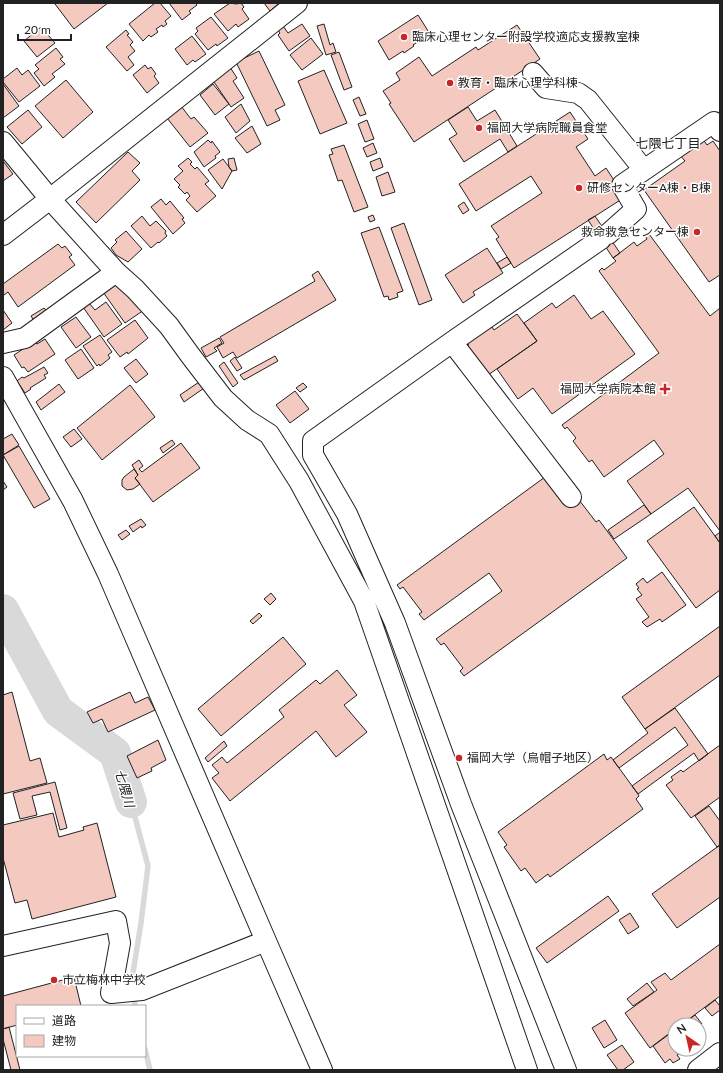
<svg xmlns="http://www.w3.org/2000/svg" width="723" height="1073" viewBox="0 0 723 1073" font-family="Lato,'Noto Sans JP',sans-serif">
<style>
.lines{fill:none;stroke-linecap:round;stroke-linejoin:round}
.stream{stroke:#d9d9d9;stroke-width:5.5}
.river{stroke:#d9d9d9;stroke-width:32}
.building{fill:#f3c9c0;stroke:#222}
.minor-casing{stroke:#222;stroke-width:22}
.minor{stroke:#fff;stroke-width:20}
.poi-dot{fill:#c62828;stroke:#fff;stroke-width:1.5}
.labels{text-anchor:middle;stroke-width:3;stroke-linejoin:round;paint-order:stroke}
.poi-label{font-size:12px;fill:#222;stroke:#fff;text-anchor:start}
.neighbourhood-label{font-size:13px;fill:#222;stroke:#fff}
.water-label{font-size:13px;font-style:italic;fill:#222;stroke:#fff}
</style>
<rect width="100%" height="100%" fill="#fff"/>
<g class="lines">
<!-- stream -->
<path class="stream" d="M131,802L148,866L141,923L132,979L135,1006
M145,1049L150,1070"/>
<!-- river -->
<path class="river" d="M3,610L58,711L115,753L131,802"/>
</g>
<!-- building -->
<path class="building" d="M57,3H108L74,29L55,4Z
M155,3H160L171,16L165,21L167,24L163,27L162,25L156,29L158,32L151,37L149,35L143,41L129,24Z
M169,3H195L197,5L189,11L191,13L182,20Z
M230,3L236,4L241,3L244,7L242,9L249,19L238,27L236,24L228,31L214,14Z
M264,3H278V4L270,11Z
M418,15L430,34L413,45L414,46L404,53L403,51L389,60L378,41Z
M211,17L228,38L217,46L216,44L208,50L195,34L198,31L196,28Z
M302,24L310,36L289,51L278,35L280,33L278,30L283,26L288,33Z
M324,24L330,45L333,43L336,52L326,55L317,26Z
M517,25L540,59L414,142L389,104L391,103L383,91L400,80L396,73L419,57L432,76L476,47L478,50Z
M41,27L55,43L37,57L24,41Z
M126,30L129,34L127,35L133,42L130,45L135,51L128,57L134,65L127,71L106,47Z
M192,36L206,54L195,62L193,60L187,65L175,49Z
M311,38L323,54L302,70L290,55Z
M56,48L63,57L60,59L65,64L52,74L55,77L44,86L34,73L39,69L35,65Z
M259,51L285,105L275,110L280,120L267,126L236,62Z
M339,52L352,87L344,90L331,55Z
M145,65L148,69L151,67L156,74L154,76L159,83L147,93L133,75Z
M230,67L237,78L233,81L244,98L231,107L212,79Z
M17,68L22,75L28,70L40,86L19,102L3,82V79Z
M324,70L347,123L320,134L298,81Z
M66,80L93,112L63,138L35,106Z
M3,84L19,106L3,118Z
M213,84L229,104L215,115L200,95Z
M359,97L366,114L360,116L353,100Z
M241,104L250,121L236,133L225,117Z
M181,106L191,119L194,117L208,133L190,147L167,118Z
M468,107L477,121L495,110L517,146L508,152L500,139L464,162L449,139L457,134L448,120Z
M28,110L42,127L22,144L7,127Z
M570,112L588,139L576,147L595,176L606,168L625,197L514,268L496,239L499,237L491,226L542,193L531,176L476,211L459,184Z
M367,120L374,139L365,142L358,124Z
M252,126L261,144L247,153L235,138Z
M702,138L707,145L713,141L720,151V275L709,282L644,190L685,161L679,154Z
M208,140L211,143L212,141L220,152L215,156L216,158L204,167L194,152Z
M373,143L377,153L367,157L363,148Z
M344,145L368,207L354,212L342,180L338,181L329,155L333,154L331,149Z
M128,152L140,163L132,171L140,180L96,223L76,202Z
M188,158L192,162L190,164L195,169L197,167L209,181L205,184L216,196L197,212L186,200L190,196L187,192L185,194L178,187L180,185L174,179L183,171L178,166Z
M234,158L237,170L232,171L229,167L228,159Z
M380,158L383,167L373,171L370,162Z
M223,159L232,171L222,189L208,170Z
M3,161L13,174L3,181Z
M388,172L395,192L382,196L376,177Z
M161,199L166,205L170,201L184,218L182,219L185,223L173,234L151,207Z
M464,202L469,210L463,214L458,206Z
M373,215L375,220L370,222L368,217Z
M142,216L150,226L156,221L166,231L165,233L167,236L159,243L158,242L151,248L131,226Z
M595,216L620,253L613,258L588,220Z
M404,223L432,300L419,305L391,228Z
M379,227L403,291L397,293L398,297L389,300L388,296L384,297L361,233Z
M126,231L142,249L128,262L116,255L111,248L117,242L115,240Z
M649,234L710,316L720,308V531L688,488L651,514L627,481L664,454L654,440L604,477L592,460L589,462L573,441L576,438L567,427L565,429L562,425L659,353L599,271L602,268L604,270L616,261L613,258L634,242L637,246L647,239L646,237Z
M58,244L62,248L65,246L72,255L69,257L75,265L18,307L8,292L4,295L3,293V284Z
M487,248L503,273L473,292L475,295L463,303L445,275Z
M507,257L511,263L501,269L497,263Z
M318,271L336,300L237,358L233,352L223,358L217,347L224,343L220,337L315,281L312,275Z
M118,281L144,310L125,323L103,292Z
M574,295L591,319L603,311L635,354L552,414L533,388L518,399L497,369L537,341L524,323L552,303L556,308Z
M106,302L122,324L104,337L83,307L89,303L95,310Z
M44,308L50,315L36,324L31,316Z
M3,310L12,323L3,330Z
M517,314L537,341L488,375L468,347L469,340L490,324L494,330Z
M76,317L91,337L76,348L61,327Z
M135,320L148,338L128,354L127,352L120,357L107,340Z
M100,335L112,352L108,355L110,358L100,366L99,364L97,366L83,346Z
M219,338L222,343L214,348L217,351L206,357L201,348Z
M45,339L55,354L28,372L24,367L22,368L14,355L35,341L37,344Z
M81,349L94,368L78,379L65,360Z
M275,356L278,361L244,380L240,375Z
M235,357L242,368L237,371L230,361Z
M136,359L148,374L136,383L124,368Z
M224,362L238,383L233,387L219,366Z
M44,367L48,373L44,375L46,378L30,388L31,389L25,393L17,381L22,377L24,378Z
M202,380L207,386L184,402L180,395Z
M303,383L307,387L300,392L296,388Z
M59,384L65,392L41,410L36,402Z
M130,385L155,417L102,460L77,428Z
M295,391L309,409L290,423L276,405Z
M74,429L82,439L71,447L63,437Z
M12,434L19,445L3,455V439Z
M172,440L175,444L163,453L160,448Z
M181,443L200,468L153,502L135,478L138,475L132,465L139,460L143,466L139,469L142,472Z
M19,446L50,499L34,508L3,455Z
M134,469L138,475L135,478L140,484L133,489L127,490L122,486V480L124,477Z
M545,477L576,496L596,522L599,520L627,558L464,676L460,671L463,668L444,643L441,645L436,639L502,591L489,573L424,620L419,614L422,612L403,587L400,589L397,585Z
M3,481L7,487L3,490Z
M644,505L651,514L614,539L608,530Z
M694,507L720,543V590L696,608L647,541Z
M141,519L146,525L142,528L141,526L133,532L129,526Z
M126,530L130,534L122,540L118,535Z
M720,532V543L715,536Z
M662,572L686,605L662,622L660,619L647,627L642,622L649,617L636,599L642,595L637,589L639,588L636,584L643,578L647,583Z
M271,593L276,599L270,605L264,599Z
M259,613L262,616L253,624L250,621Z
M720,626V675L645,729L622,697Z
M283,637L306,664L221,736L198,709Z
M337,670L357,695L344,705L367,732L336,757L316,731L230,801L212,778L219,773L212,765L222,757L227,763L284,717L279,710L316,680L320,684Z
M12,692L30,761L40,758L47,783L3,794V695Z
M130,692L135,703L148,697L155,710L108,732L102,719L93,723L87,712Z
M675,708L708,754L699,761L694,753L638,794L632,786L688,745L675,727L619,768L613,760L648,733L645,729Z
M158,740L166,760L151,768L152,771L137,778L127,756Z
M224,741L227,746L208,762L205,758Z
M720,745V797L691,818L666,785L673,780L671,777L681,770L683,772Z
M604,754L607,760L611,757L638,794L639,796L636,799L643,809L550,877L548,874L536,883L525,868L521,871L504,847L507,845L498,832Z
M55,782L67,828L60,830L50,792L32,796L37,815L20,819L13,793Z
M709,806L720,821V845L717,847L695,816Z
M53,813L59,837L84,830L83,827L97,823L116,897L32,919L27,900L15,903L3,858V825Z
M720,845V897L677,928L652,894Z
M608,896L619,911L547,963L536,948Z
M630,913L639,927L628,934L619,920Z
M720,944V996L681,1025H675V1029L650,1048L625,1013L657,990L651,982L665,973L671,980Z
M74,977L81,1006H17V1025L3,1029V996Z
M647,983L654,992L633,1006L627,999Z
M715,1000L720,1006V1010L712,1016L705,1008Z
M695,1015L702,1024L699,1026V1025H682Z
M605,1020L617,1040L604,1048L592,1028Z
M9,1027L20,1070H11L3,1039V1029Z
M675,1030V1049H685L677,1055L680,1059L673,1063L670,1059L665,1063L653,1046Z
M622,1045L634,1062L623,1070H618L607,1055Z"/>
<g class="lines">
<defs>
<path id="minor" d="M533,73L546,88L565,91L578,93L588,100L644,170
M3,142L50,199L116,272L135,289L169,326L190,355L223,398L247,420L269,434L299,481L364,601L527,1070
M608,234L636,209L622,185L714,122L720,131
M3,235L50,199L297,3
M452,342L571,497
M3,343L25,338L116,272
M3,377L73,501L108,574L266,941L322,1070
M3,946L116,921L120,943L111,993L142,990L266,941
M566,1070L461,804L395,623L347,514L313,455V441L452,342L601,239
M698,1070L720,1053"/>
</defs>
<!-- minor casing -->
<use href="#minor" class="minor-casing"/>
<!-- minor -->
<use href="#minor" class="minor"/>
</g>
<!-- markers -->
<g class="poi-dot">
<circle cx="404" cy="37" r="4"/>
<circle cx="450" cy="83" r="4"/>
<circle cx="479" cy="128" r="4"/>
<circle cx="579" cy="188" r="4"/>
<circle cx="697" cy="232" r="4"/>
<path d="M663 383h4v4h4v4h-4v4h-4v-4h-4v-4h4z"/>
<circle cx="459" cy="758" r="4"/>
<circle cx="54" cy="980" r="4"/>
</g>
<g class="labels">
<!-- poi labels -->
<g class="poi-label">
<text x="412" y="41">臨床心理センター附設学校適応支援教室棟</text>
<text x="458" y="87">教育・臨床心理学科棟</text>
<text x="487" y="132">福岡大学病院職員食堂</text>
<text x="587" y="192">研修センターA棟・B棟</text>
<text x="689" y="236" text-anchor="end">救命救急センター棟</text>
<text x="656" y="393" text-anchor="end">福岡大学病院本館</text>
<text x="467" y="762">福岡大学（烏帽子地区）</text>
<text x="62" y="984">市立梅林中学校</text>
</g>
<!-- neighbourhood labels -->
<g class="neighbourhood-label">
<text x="668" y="148">七隈七丁目</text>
</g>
<!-- water labels -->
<g class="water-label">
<text transform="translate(125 788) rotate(74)" y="5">七隈川</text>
</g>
</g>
<!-- border -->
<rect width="723" height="1073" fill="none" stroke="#222222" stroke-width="8"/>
<!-- legend -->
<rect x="16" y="1005" width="130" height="52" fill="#ffffff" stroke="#a7a7a7"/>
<rect x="24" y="1018" width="20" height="6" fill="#ffffff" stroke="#a7a7a7"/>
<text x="52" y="1025" font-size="12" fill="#222222">道路</text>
<rect x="24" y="1035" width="20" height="12" fill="#f3c9c0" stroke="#a7a7a7"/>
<text x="52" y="1045" font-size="12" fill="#222222">建物</text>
<!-- north arrow -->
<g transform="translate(687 1037) rotate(326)"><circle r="19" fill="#ffffff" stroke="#a7a7a7"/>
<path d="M0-3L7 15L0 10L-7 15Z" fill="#c62828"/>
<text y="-6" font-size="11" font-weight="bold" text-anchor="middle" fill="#222222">N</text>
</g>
<!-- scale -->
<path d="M18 34v6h53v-6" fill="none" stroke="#222222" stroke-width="2"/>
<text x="24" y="34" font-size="12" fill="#222222" stroke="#ffffff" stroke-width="3" paint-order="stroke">20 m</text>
</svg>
